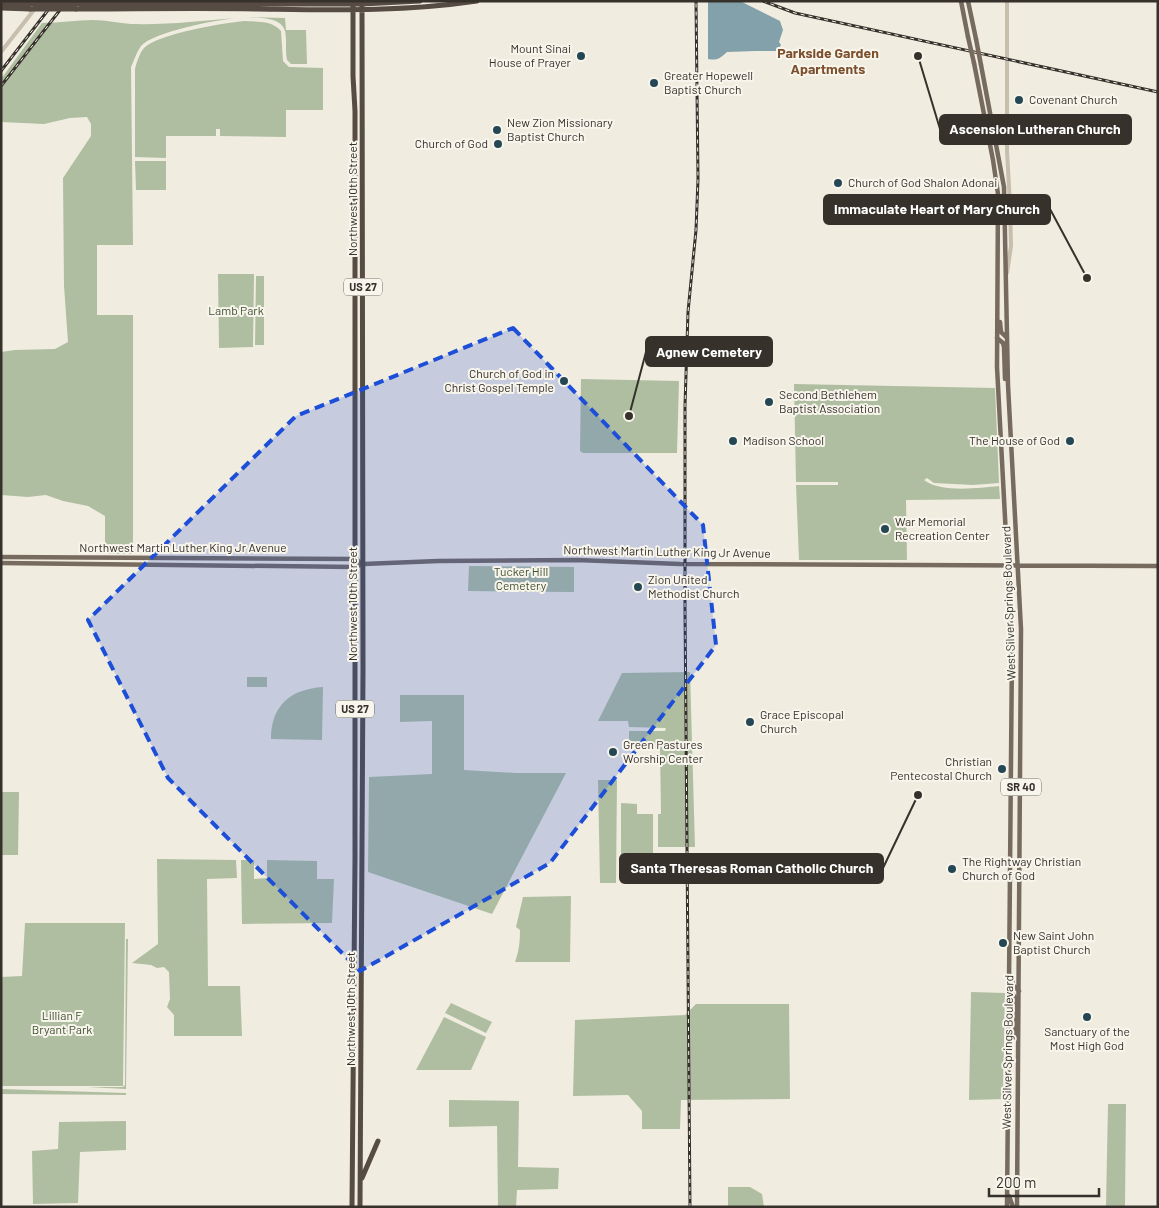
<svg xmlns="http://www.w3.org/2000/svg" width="1159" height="1208" viewBox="0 0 1159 1208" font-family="Barlow,sans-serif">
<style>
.green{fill:#afbea1}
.water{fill:#82a1aa}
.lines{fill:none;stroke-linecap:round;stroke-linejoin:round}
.minor{stroke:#c7bead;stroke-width:4}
.major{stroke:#766b5e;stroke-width:4.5}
.highway{stroke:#564c43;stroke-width:5}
.rail-casing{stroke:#36312b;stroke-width:3}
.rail{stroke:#f8f5ec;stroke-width:1;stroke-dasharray:4;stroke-linecap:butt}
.major-bridge{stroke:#766b5e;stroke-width:4.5}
.highway-bridge{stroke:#564c43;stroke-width:5}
.marked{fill:#1d4ed8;fill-opacity:0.2;stroke:#1d4ed8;stroke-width:4;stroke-dasharray:10 6;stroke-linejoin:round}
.poi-dot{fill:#254753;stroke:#f8f5ec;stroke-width:2}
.labels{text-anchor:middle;stroke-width:4;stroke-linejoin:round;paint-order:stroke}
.shield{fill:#f8f5ec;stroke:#706c65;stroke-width:1}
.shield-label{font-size:11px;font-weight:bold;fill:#36312b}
.poi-label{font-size:12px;fill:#36312b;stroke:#f8f5ec;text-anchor:start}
.street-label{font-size:12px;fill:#36312b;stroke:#f8f5ec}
.park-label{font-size:12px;fill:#405231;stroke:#f8f5ec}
.neighbourhood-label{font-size:14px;font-weight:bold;fill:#7c4f2d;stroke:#f8f5ec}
.leader{fill:none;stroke:#36312b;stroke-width:2}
.callout-dot{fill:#36312b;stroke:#f8f5ec;stroke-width:2}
.callout{fill:#36312b;stroke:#36312b;stroke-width:2}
.callout-label{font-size:14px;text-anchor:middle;font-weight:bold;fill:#fff}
</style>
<rect width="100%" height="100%" fill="#f0ece0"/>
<!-- green -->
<path class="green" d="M245,17L285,18L286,30H306L307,64H291L287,60C285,51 287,40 285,31C281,16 257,18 245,17Z
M236,18C216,20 153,32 141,46C136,53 134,61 131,67L133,245H97V315H133V554H105V516L88,506L63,501L46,495L28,497L1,495V352L15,350L55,349L68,342L64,286L63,178L91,136V124L87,117L70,118L44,124L1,122V79L42,23C60,23 76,20 93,20C106,20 118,23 131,24C167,25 202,21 236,18Z
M244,21C257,22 272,20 281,31L283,61L289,67L323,68V110H286V137L220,136V129H216V136H166V158L135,157V69C137,62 139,54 144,48C157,34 224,23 244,21Z
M135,161H166V190H136Z
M218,274H254L253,347L219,348Z
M256,276H264V345H255Z
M581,379L679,381L677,453H583L580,451Z
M794,384L995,388L999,483L973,485L934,483L927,478L924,480C941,493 978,488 999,486L1000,499L906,500L907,560H799L796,485H838V482H796Z
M469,566L574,567V592L468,591Z
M690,672L695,847H658V814H661L660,748H629V731H665L666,728L629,727L628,721H598L622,673Z
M247,677H267V687H247Z
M323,687L322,740L271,739C271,705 291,689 323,687Z
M400,695H464V770L516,773H566L492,914L368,872L369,777L432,774V721L400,722Z
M598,780H617L616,883H600Z
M1,792H19L18,855H1Z
M621,803L637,804V814H653V880H656V883H621Z
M157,859L236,860L237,878L207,879L208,986H240L242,1036H174V1015L167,1007L170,999L169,972L164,967L157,968L151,965L132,963L158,944Z
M241,860H254V879L267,878V860L317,861V879H334L332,923L242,924Z
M571,896L570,962H515C519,951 520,942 520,930L516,927L523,897Z
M25,923H125L123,1086H1V977L22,976Z
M126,939H128L126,1089L87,1087H123L125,1085Z
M971,992L1005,993L1003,1099L969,1100Z
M451,1003L492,1022L486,1033L445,1013Z
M696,1004H789L790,1099L681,1100L680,1129H642V1111L628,1095L573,1096L575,1020L685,1015Z
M444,1017L486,1037L471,1070H416Z
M1,1089L126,1093V1095L1,1094Z
M449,1100L519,1101L518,1167L559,1168L558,1189L517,1190L516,1207H498L497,1126L449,1127Z
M1108,1104H1126L1125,1207H1106Z
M126,1121V1150L80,1152L78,1203L33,1204L32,1151L58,1149L59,1122Z
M728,1187H750L762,1194L764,1207H728Z"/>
<!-- water -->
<path class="water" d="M708,1H740L780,21L783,30L779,42L781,45L777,51H755L727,52C720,58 718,61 708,59Z"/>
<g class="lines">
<!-- minor -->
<path class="minor" d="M1007,1V151L1010,204L1011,246L1007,273
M1,52L41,1"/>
<!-- major -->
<path class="major" d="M961,1L968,37
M968,1L976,39
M974,63L993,160L998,194L997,367L1012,649L1007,1207
M981,65L1004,187L1008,385L1021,629L1017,1207
M1000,322L1001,332L1007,338
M997,338L1003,343L1004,347L1005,379
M1,557L355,559L363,564
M1,563L355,567L363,564L438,561L577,560L680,564L1158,566
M1012,977L1013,985L1019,991
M1009,991C1021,998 1016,1021 1015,1033L1018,1036
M1009,1196L1013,1207"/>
<!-- highway -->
<path class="highway" d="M1,4H34
M80,4H362L420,1
M1,8L30,9
M76,9C137,9 197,8 258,9C333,10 402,12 477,1
M362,1178L378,1141
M352,1207L355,859V111L353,76V4
M360,1207L363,668L362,4"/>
<defs>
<path id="rail" d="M763,1L795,13L1158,92
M1,71L55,1
M1,86L67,1
M690,1207L685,608V406L688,312L696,230L698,179L696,1"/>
</defs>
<!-- rail casing -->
<use href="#rail" class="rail-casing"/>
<!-- rail -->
<use href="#rail" class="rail"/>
<!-- major-bridge -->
<path class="major-bridge" d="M968,37L974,63
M976,39L981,65"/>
<!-- highway-bridge -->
<path class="highway-bridge" d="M34,4H80
M30,9H76"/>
</g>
<!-- marked area -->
<path class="marked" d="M513,328L703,525L716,645L550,863L360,971L168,778L88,620L296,416Z"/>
<!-- markers -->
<g class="poi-dot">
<circle cx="581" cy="56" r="5"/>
<circle cx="654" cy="83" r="5"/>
<circle cx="1019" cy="100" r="5"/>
<circle cx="497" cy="130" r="5"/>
<circle cx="498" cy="144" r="5"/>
<circle cx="838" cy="183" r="5"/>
<circle cx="564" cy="381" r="5"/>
<circle cx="769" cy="402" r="5"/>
<circle cx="733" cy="441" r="5"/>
<circle cx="1070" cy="441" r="5"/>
<circle cx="885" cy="529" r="5"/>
<circle cx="638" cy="587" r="5"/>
<circle cx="750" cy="722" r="5"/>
<circle cx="613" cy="752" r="5"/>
<circle cx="1002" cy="769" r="5"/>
<circle cx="952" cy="869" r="5"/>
<circle cx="1003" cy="943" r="5"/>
<circle cx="1087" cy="1017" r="5"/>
</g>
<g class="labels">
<!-- shield labels -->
<g class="shield">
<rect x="344" y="278.5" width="38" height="17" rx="4"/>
<rect x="336" y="700.5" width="38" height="17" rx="4"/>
<rect x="1001" y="778.5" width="40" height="17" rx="4"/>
</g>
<g class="shield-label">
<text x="363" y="291">US 27</text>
<text x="355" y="713">US 27</text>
<text x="1021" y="791">SR 40</text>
</g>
<!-- poi labels -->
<g class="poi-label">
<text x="571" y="53" text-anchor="end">Mount Sinai<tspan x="571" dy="14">House of Prayer</tspan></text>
<text x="664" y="80">Greater Hopewell<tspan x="664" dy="14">Baptist Church</tspan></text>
<text x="1029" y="104">Covenant Church</text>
<text x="507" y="127">New Zion Missionary<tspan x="507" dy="14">Baptist Church</tspan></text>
<text x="488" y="148" text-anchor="end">Church of God</text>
<text x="848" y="187">Church of God Shalon Adonai</text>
<text x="554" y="378" text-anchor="end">Church of God in<tspan x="554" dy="14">Christ Gospel Temple</tspan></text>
<text x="779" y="399">Second Bethlehem<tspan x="779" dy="14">Baptist Association</tspan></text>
<text x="743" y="445">Madison School</text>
<text x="1060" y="445" text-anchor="end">The House of God</text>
<text x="895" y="526">War Memorial<tspan x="895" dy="14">Recreation Center</tspan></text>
<text x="648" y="584">Zion United<tspan x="648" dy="14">Methodist Church</tspan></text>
<text x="760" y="719">Grace Episcopal<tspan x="760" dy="14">Church</tspan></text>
<text x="623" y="749">Green Pastures<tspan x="623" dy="14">Worship Center</tspan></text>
<text x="992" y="766" text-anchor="end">Christian<tspan x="992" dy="14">Pentecostal Church</tspan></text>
<text x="962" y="866">The Rightway Christian<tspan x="962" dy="14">Church of God</tspan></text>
<text x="1013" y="940">New Saint John<tspan x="1013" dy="14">Baptist Church</tspan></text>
<text x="1087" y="1036" text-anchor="middle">Sanctuary of the<tspan x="1087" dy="14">Most High God</tspan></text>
</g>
<!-- street labels -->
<g class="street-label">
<text transform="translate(353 199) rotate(-90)" y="4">Northwest 10th Street</text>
<text x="183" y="552">Northwest Martin Luther King Jr Avenue</text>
<text transform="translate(667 552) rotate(1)" y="4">Northwest Martin Luther King Jr Avenue</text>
<text transform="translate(1009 603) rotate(-92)" y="4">West Silver Springs Boulevard</text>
<text transform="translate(353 604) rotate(-90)" y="4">Northwest 10th Street</text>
<text transform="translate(351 1009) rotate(-90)" y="4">Northwest 10th Street</text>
<text transform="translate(1008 1052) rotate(-89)" y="4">West Silver Springs Boulevard</text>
</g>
<!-- park labels -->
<g class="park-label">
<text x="236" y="315">Lamb Park</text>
<text x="521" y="576">Tucker Hill<tspan x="521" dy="14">Cemetery</tspan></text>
<text x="62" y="1020">Lillian F<tspan x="62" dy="14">Bryant Park</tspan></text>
</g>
<!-- neighbourhood labels -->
<g class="neighbourhood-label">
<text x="828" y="58">Parkside Garden<tspan x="828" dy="16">Apartments</tspan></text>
</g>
</g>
<!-- callouts -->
<path class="leader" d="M918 56L940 129M1087 278L1050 209M629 416L646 352M918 795L883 868"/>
<g class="callout-dot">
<circle cx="918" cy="56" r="5"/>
<circle cx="1087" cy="278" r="5"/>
<circle cx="629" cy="416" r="5"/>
<circle cx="918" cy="795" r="5"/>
</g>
<g class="callout">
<rect x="940" y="115" width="191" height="29" rx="5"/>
<rect x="824" y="195" width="226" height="29" rx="5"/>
<rect x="646" y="337" width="126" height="29" rx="5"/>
<rect x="620" y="854" width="263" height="29" rx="5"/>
</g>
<g class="callout-label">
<text x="1035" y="134">Ascension Lutheran Church</text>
<text x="937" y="214">Immaculate Heart of Mary Church</text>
<text x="709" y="357">Agnew Cemetery</text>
<text x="752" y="873">Santa Theresas Roman Catholic Church</text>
</g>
<!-- border -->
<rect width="1159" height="1208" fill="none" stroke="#36312b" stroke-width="5"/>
<!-- scale -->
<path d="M989 1188v8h110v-8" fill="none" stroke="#36312b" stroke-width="2.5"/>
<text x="996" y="1188" font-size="15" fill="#36312b" stroke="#f8f5ec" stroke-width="4" paint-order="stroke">200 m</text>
</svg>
